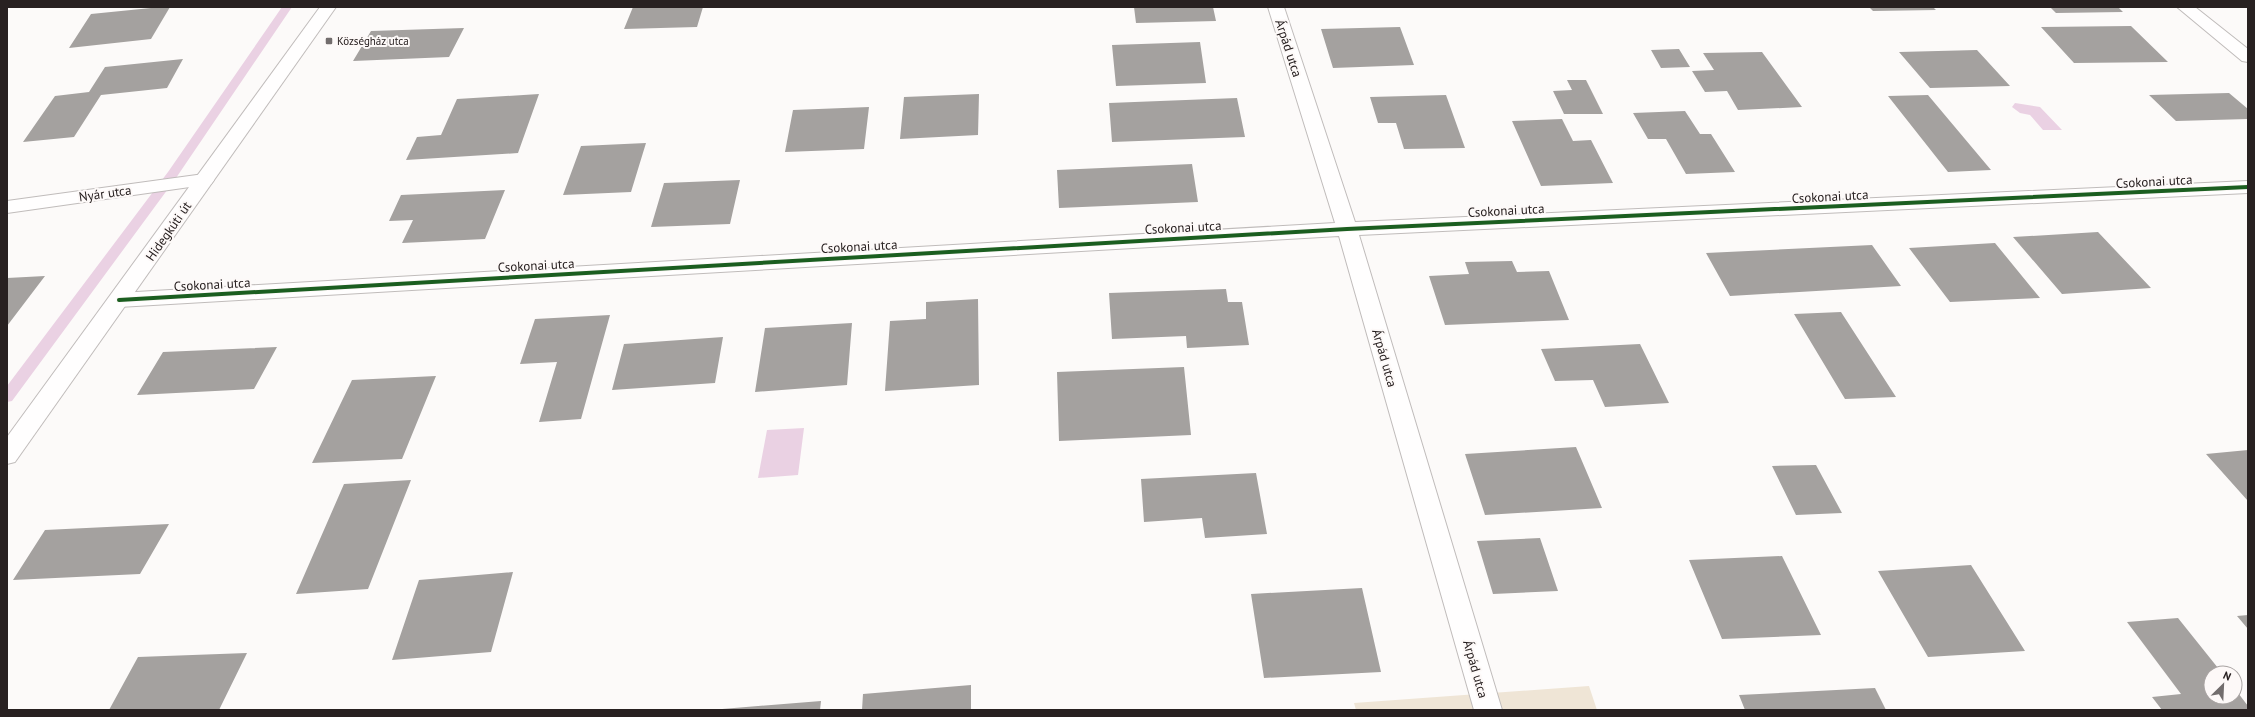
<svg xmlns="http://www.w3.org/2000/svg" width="2255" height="717" viewBox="0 0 2255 717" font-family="'PT Sans',sans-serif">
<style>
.green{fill:#efe5d6}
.water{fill:#ead1e3}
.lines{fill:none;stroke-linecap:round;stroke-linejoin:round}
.stream{fill:#ead1e3;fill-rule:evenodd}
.building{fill:#a4a19f}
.minor-casing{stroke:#c0bcbb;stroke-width:2}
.secondary-casing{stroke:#c0bcbb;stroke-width:2}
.minor{fill:#fffefe;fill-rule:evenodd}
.secondary{fill:#fffefe;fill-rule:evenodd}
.cycleway-casing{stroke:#fdf9f8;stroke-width:6}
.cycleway{stroke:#1b5e20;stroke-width:4}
.poi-dot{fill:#726d6d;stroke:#fdf9f8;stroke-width:1.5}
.labels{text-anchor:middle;stroke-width:4;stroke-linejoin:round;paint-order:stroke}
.far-poi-label{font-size:11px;fill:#282121;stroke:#fdf9f8;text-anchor:start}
.street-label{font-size:13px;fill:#282121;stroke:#fdf9f8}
</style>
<rect width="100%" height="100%" fill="#fcfaf9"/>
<!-- green -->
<path class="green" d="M1589,686L1597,710H1356L1354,703Z"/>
<!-- water -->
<path class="water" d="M2015,103L2040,107L2062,130H2043L2030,115L2020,113L2012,107Z
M804,428L798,475L758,478L767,430Z"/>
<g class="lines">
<!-- stream -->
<path class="stream" d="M282,7H292L176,178L12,401L7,402V386L168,172Z"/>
</g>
<!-- building -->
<path class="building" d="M161,7H170L151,39L69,48L91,14Z
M633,7H703L697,27L624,29Z
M1134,7H1213L1216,21L1136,23Z
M1869,7H1933L1936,10L1873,11Z
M2050,7H2118L2123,12L2056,13Z
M2131,26L2168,62L2074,63L2041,27Z
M1400,27L1414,65L1333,68L1321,29Z
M464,28L449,57L353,61L371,31Z
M1200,42L1206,83L1116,86L1112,45Z
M1679,49L1690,67L1661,68L1651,50Z
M1977,50L2010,86L1930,88L1899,52Z
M1762,52L1802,107L1738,110L1727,91L1705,92L1692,71L1714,70L1703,53Z
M183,59L167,88L101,95L74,137L23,142L55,96L89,92L105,67Z
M1567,80H1586L1603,114H1564L1553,91L1572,90Z
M2229,93L2248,109V119L2176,121L2149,95Z
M539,94L518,153L406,160L417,137L441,135L457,99Z
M979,94L978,135L900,139L904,97Z
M1446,95L1465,148L1404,149L1396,123H1378L1370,97Z
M1928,95L1991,170L1948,172L1888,96Z
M1237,98L1245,137L1112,142L1109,103Z
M869,107L864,149L785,152L793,110Z
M1685,111L1700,134H1711L1735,172L1686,174L1666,139H1648L1633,113Z
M1562,119L1573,141L1591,140L1613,183L1541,186L1512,121Z
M646,143L631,192L563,195L581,146Z
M1192,164L1198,202L1059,208L1057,170Z
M740,180L730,224L651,227L664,183Z
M505,190L485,239L402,243L413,220L389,221L401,195Z
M2098,232L2151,288L2062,294L2013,237Z
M1995,243L2040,298L1950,302L1909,248Z
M1872,245L1901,286L1730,296L1706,253Z
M1512,261L1517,272L1549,271L1569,320L1445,325L1429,276L1469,274L1465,262Z
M45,276L7,326V278Z
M1226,289L1228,302H1242L1249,345L1187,348L1186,336L1112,339L1109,293Z
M978,299L979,385L885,391L890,321L926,319V302Z
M1841,312L1896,397L1845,399L1794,314Z
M610,315L581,419L539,422L557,362L520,364L535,319Z
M852,323L847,385L755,392L765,328Z
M723,337L715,383L612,390L624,344Z
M1640,344L1669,403L1605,407L1593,380L1555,381L1541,349Z
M277,347L254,389L137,395L163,352Z
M1184,367L1191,435L1059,441L1057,372Z
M436,376L402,459L312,463L352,380Z
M1576,447L1602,508L1485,515L1465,454Z
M2248,450V501L2206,454Z
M1816,465L1842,513L1796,515L1772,466Z
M1256,473L1267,534L1205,538L1202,518L1144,522L1141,479Z
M411,480L368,589L296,594L344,484Z
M169,524L140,574L13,580L45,530Z
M1540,538L1558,591L1493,594L1477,541Z
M1782,556L1821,635L1722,639L1689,560Z
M1971,565L2025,651L1928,657L1878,571Z
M513,572L491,652L392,660L419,580Z
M1362,588L1381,672L1264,678L1251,594Z
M2248,615V629L2237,616Z
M2178,618L2222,673H2211V697H2235V689L2248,706V710H2162L2152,697L2181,694L2127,622Z
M247,653L219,710H109L138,657Z
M971,685V710H862L863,694Z
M1875,688L1886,710H1745L1739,695Z
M821,701L820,710H722V709Z"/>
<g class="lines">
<defs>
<path id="minor" d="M1268,7H1284L1355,222L2248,181V193L1359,235L1502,710H1474L1339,236L119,307L112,305L108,300L112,295L119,293L1335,223Z
M2177,7H2195L2248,49V62L2242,61Z
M204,174L211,176L214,180L211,184L7,213V201Z"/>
<path id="secondary" d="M320,7H336L15,462L7,464V437Z"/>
</defs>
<!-- minor casing -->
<use href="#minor" class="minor-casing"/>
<!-- secondary casing -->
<use href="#secondary" class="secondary-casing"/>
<!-- minor -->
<use href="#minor" class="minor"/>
<!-- secondary -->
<use href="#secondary" class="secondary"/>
<defs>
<path id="cycleway" d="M119,300L1347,229L2248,187"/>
</defs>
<!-- cycleway casing -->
<use href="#cycleway" class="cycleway-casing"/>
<!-- cycleway -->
<use href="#cycleway" class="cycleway"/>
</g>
<!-- markers -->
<rect class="poi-dot" x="325" y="37" width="8" height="8" rx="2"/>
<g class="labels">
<!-- far-poi labels -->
<g class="far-poi-label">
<text x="337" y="45">Községház utca</text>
</g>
<!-- street labels -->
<g class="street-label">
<text transform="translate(1289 48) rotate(72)" y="5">Árpád utca</text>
<text transform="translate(2154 181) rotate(-3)" y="5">Csokonai utca</text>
<text transform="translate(105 193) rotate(-8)" y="5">Nyár utca</text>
<text transform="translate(1830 196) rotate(-3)" y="5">Csokonai utca</text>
<text transform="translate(1506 210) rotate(-3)" y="5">Csokonai utca</text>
<text transform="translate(1183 227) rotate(-3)" y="5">Csokonai utca</text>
<text transform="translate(168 231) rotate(-55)" y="5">Hidegkúti út</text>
<text transform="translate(859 246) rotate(-3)" y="5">Csokonai utca</text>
<text transform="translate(536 265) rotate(-3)" y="5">Csokonai utca</text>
<text transform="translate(212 284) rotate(-3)" y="5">Csokonai utca</text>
<text transform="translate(1385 358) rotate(74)" y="5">Árpád utca</text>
<text transform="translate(1476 669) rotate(74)" y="5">Árpád utca</text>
</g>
</g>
<!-- border -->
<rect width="2255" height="717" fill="none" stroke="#282121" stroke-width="16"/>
<!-- north arrow -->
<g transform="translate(2223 685) rotate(24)"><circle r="19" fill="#fdf9f8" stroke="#a8a3a2"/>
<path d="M0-3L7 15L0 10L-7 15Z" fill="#726d6d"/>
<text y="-6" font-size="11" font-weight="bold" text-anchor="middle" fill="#282121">N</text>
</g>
</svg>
